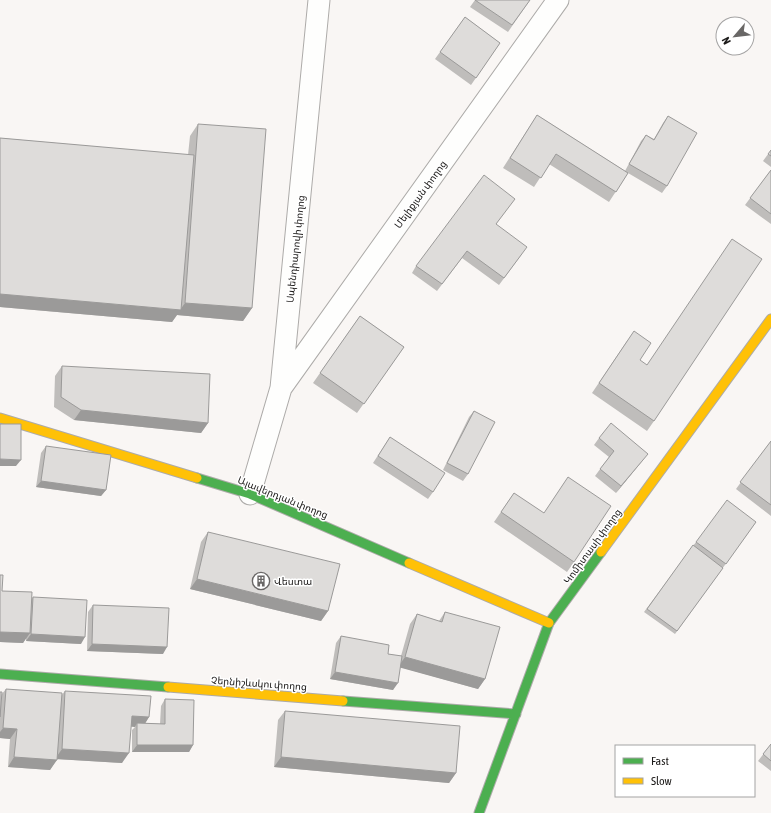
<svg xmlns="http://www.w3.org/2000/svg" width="771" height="813" viewBox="0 0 771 813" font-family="'Asap Condensed','Noto Sans Armenian',sans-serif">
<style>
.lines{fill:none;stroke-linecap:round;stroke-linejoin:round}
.street-casing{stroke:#adaba9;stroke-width:23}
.fast-casing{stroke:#adaba9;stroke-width:11}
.slow-casing{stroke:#adaba9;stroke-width:11}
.street{stroke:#fefefd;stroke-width:21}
.fast{stroke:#4caf50;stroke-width:9}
.slow{stroke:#ffc107;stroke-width:9}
.wall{fill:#bfbdbb}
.shaded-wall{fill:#9b9a99}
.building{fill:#dedcda;stroke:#9b9a99}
.labels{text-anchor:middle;stroke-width:3;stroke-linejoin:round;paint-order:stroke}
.street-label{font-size:10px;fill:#1c1a19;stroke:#fff}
.poi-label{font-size:10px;fill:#1c1a19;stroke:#fff;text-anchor:start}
</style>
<rect width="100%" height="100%" fill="#f9f6f4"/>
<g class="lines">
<defs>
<path id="street" d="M281,388L558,0
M250,494L281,388L319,0"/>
<path id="fast" d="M197,478L250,494L409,563
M0,674L168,687
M343,701L516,714
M479,813L549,623L601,552"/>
<path id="slow" d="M0,418L197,478
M601,552L771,319
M409,563L549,623
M168,687L343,701"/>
</defs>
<!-- street casing -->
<use href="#street" class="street-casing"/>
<!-- fast casing -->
<use href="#fast" class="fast-casing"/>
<!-- slow casing -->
<use href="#slow" class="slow-casing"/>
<!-- street -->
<use href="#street" class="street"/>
<!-- fast -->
<use href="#fast" class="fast"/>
<!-- slow -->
<use href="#slow" class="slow"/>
</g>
<!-- wall -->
<path class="wall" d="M475,0H530L508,32L470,7Z
M465,17L500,43L471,85L435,59Z
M537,115L625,171L641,141L646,135L654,139L663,123L668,116L667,186L662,193L628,173L609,202L549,164L534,187L503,168Z
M198,124L252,308L243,321L177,315L172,322L0,307V138L188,155L190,136Z
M771,150V167L763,161Z
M771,170V224L745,205Z
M510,205L496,224L522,254L499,285L462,258L437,291L412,273L416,266Z
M360,316L404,347L357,413L313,383Z
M627,341L640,360L654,421L647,431L592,393Z
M62,366L208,423L201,433L74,420L54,407L55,376Z
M474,411L468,474L463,481L443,470L469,417Z
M390,437L433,492L428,499L373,463Z
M599,438L643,460L616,493L595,476L609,457L594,445Z
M771,441V516L736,489Z
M46,446L106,490L101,496L36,487L41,453Z
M514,493L574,562L567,572L494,522Z
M756,522L675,634L644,612L696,542Z
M208,532L328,611L321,621L190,589L201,542Z
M0,575L2,591L31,600L33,597L81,644L26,641V638L23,643L0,642Z
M93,605L163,654L87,651L88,612Z
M445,612L485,679L478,689L400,667L393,690L330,679L336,643L341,636L388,654L401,656L410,624L417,614L439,621Z
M6,689L61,696L65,691L149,717L145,723L160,724L161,706L165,699L193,745L189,752H132V730L135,727L131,726L122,763L57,759L50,770L8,767L10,739L0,738V692L1,695Z
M285,711L456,773L449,783L274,767L278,720Z
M771,744V771L758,761Z"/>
<!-- shaded-wall -->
<path class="shaded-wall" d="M0,294L180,310L185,303L252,308L243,321L177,315L172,322L0,307Z
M81,410L208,423L201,433L74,420Z
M648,454L643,460L616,493L621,486Z
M0,459L21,460L16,466H0Z
M41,481L106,490L101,496L36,487Z
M197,579L328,611L321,621L190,589Z
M0,632L30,633L23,643L0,642Z
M31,634L85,637L81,644L26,641Z
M92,644L167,647L163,654L87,651Z
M405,657L485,679L478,689L398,667Z
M335,672L398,683L393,690L330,679Z
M132,716L149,717L143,727L137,723L135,727L125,726Z
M3,728L17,729L10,739L0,738V732Z
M137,745H193L189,752H132Z
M62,749L129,753L122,763L55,759Z
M14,757L57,760L50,770L8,767Z
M281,757L456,773L449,783L274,767Z"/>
<!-- building -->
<path class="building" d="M475,0H530L512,25Z
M465,17L500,43L476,78L440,52Z
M537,115L628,173L616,192L556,154L541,178L510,158Z
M668,116L697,133L667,186L629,164L646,135L654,140Z
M198,124L266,129L252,308L185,303Z
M0,138L194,155L181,310L0,294Z
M771,150V156L768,154Z
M771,170V214L750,198Z
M484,175L515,199L496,224L527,247L504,278L467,251L442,284L416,266Z
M732,239L762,259L654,421L599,383L634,331L651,343L640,360L647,365Z
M360,316L404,347L364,404L320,373Z
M62,366L210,374L208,423L81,410L61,397Z
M474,411L495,422L468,474L447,463Z
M611,423L648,454L621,486L600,469L614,451L599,438Z
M0,424H21V460L0,459Z
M390,437L445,473L433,492L378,456Z
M771,441V505L740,482Z
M46,446L111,455L106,490L41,481Z
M568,477L611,506L574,562L501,512L514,493L544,513Z
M727,500L756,522L726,564L696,542Z
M208,532L340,564L328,611L197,579Z
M693,545L723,568L677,631L647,609Z
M0,575H3L2,591L32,592L30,633L0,632Z
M33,597L87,600L85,637L31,634Z
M93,605L169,608L167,647L92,644Z
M445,612L500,627L485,679L405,657L417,614L442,622Z
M341,636L389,645L388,654L402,656L398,683L335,672Z
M6,689L62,693L57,760L14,757L17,729L3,728Z
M65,691L151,696L149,717L132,716L129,753L62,749Z
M0,692H2L0,717Z
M165,699L194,700L193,745H137V723L165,724Z
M285,711L460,726L456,773L281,757Z
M771,744V761L763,754Z"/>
<!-- icons -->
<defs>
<symbol id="building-ring" viewBox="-11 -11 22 22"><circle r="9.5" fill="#fff" stroke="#696766" stroke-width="1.5"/><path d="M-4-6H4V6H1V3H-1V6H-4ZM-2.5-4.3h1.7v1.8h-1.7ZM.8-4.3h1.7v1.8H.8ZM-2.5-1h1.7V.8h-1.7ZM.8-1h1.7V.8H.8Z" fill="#696766"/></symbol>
</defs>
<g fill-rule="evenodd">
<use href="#building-ring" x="251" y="571" width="20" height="20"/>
</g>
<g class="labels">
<!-- street labels -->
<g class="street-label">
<text transform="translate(420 194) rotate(-54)" y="4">Մելիքյան փողոց</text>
<text transform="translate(295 249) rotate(-84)" y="4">Սպենդիարովի փողոց</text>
<text transform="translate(283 497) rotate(22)" y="4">Ալավերդյան փողոց</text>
<text transform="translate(592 546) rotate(-54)" y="4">Կոմիտասի փողոց</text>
<text transform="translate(259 683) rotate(4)" y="4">Չերնիշևսկու փողոց</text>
</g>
<!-- poi labels -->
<g class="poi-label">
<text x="274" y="585">Վեստա</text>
</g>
</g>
<!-- legend -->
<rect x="615" y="745" width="140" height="52" fill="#ffffff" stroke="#a4a3a3"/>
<rect x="623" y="758" width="20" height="6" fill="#4caf50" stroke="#a4a3a3"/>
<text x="651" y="765" font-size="12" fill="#1c1a19">Fast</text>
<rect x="623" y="778" width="20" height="6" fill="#ffc107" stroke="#a4a3a3"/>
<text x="651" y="785" font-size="12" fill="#1c1a19">Slow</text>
<!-- north arrow -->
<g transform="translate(735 36) rotate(242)"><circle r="19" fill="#ffffff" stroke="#a4a3a3"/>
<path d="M0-3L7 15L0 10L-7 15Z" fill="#696766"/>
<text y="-6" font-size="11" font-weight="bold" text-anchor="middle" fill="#1c1a19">N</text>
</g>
</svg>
